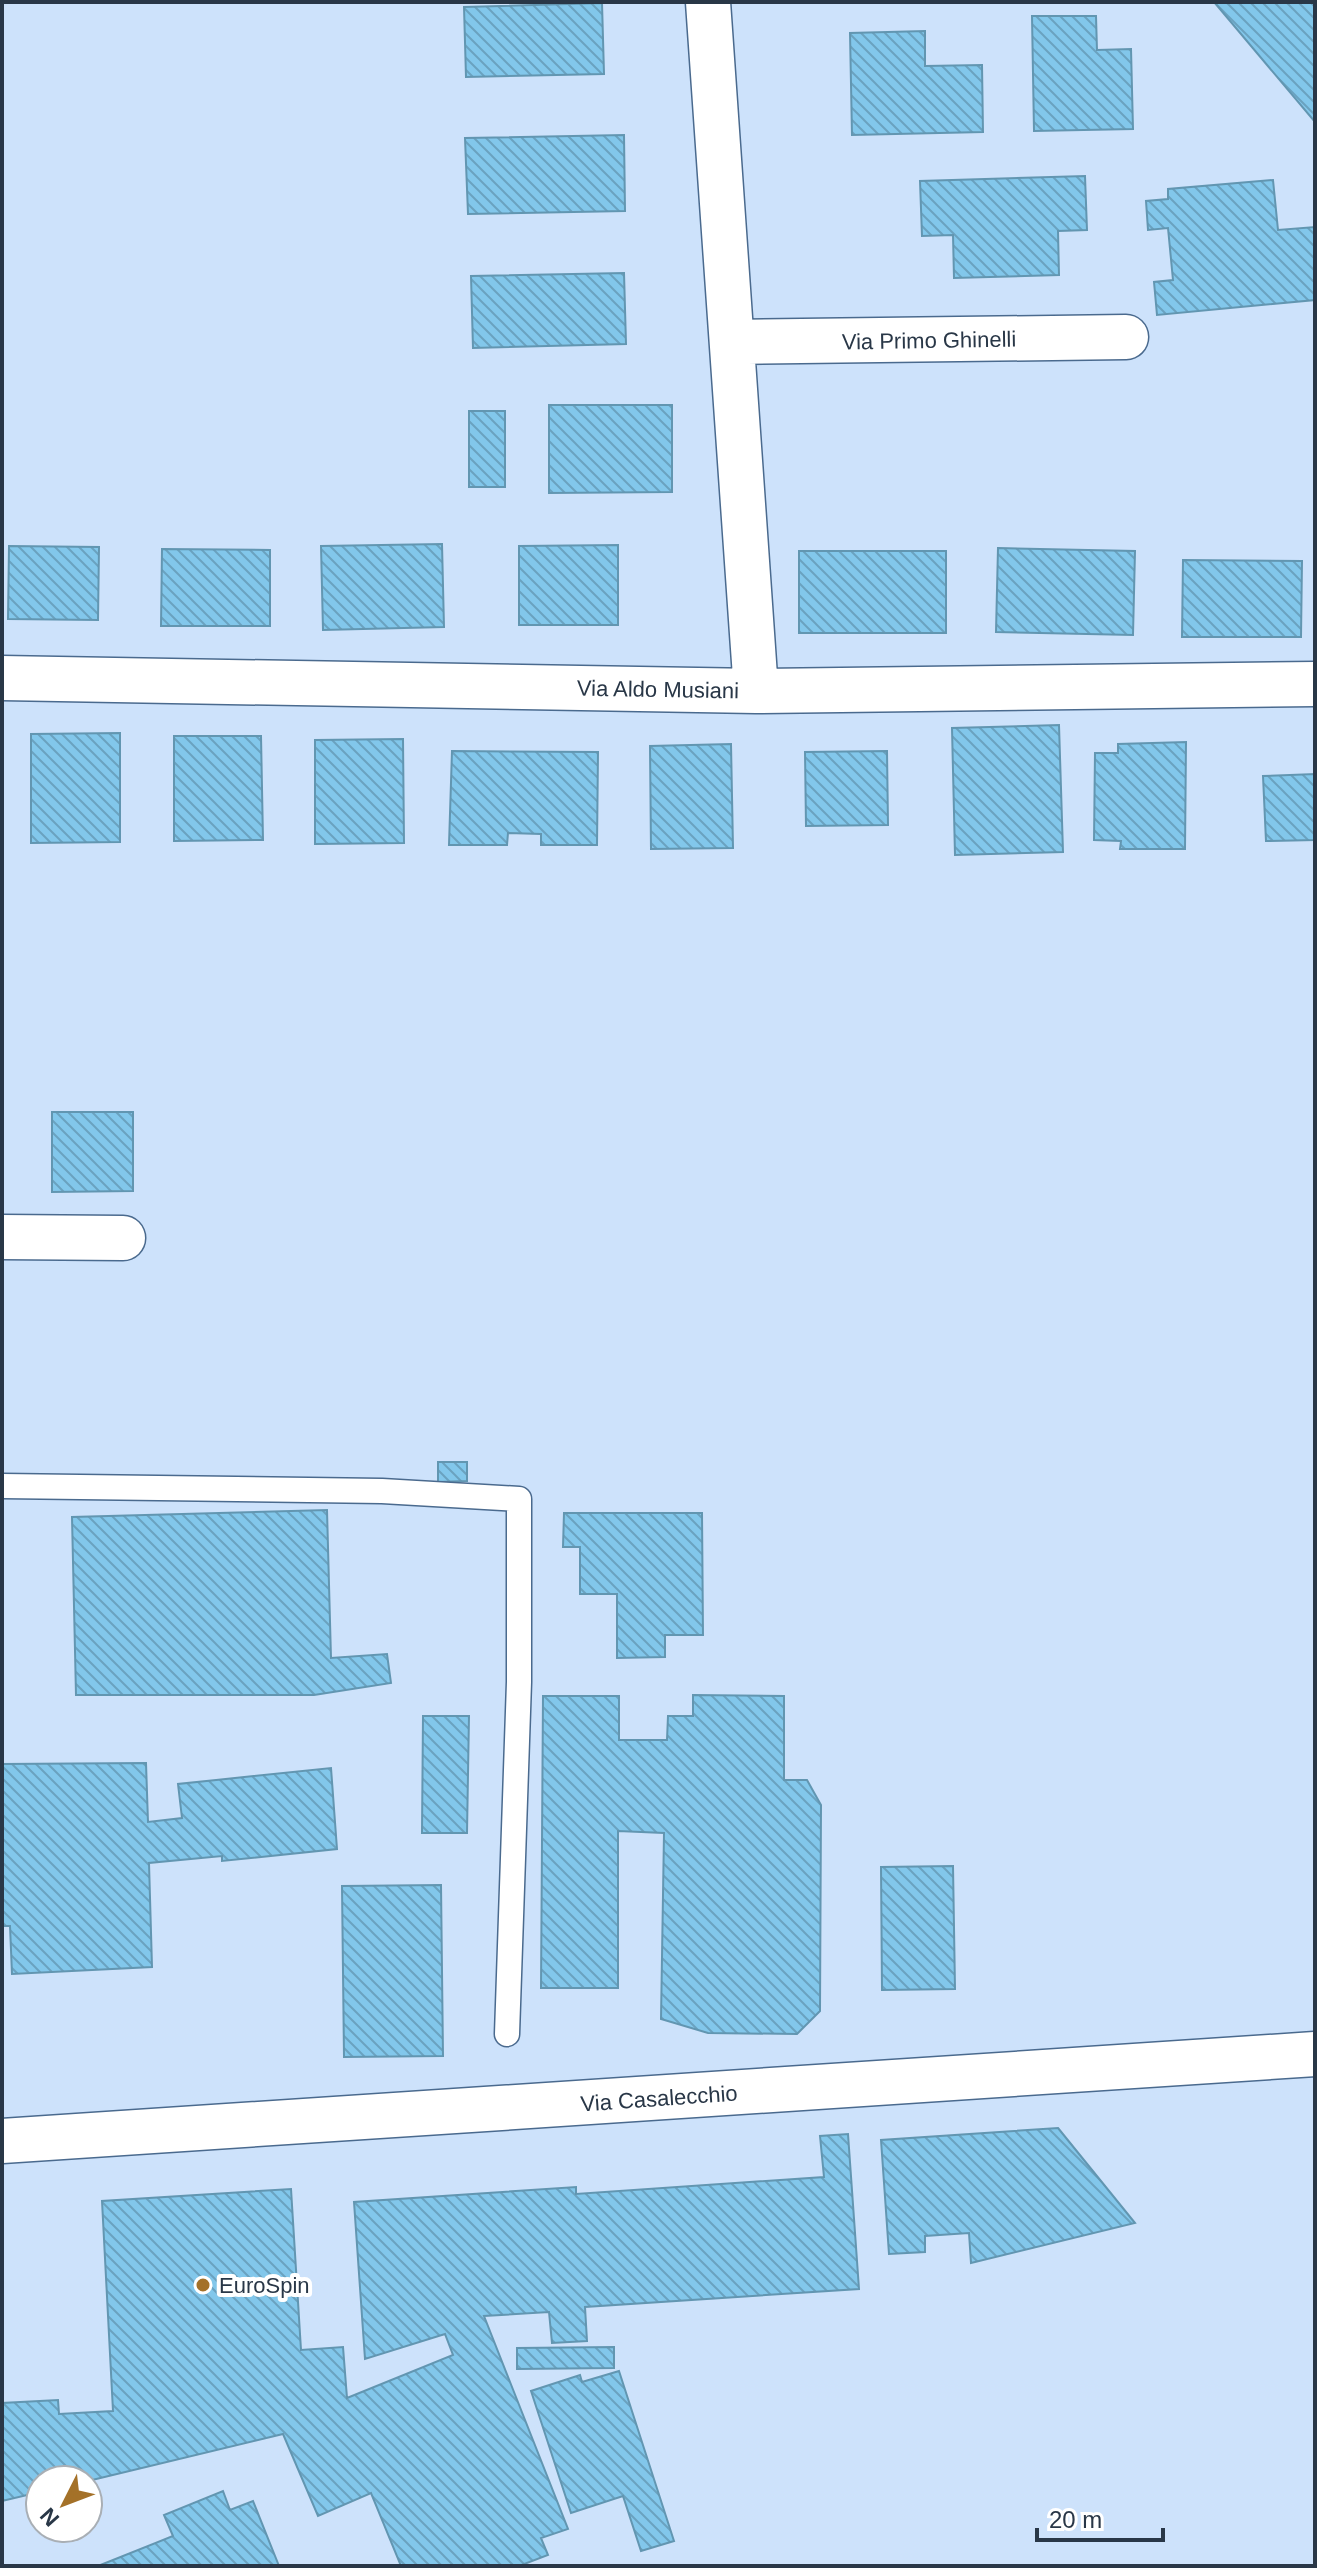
<svg xmlns="http://www.w3.org/2000/svg" width="1317" height="2568" viewBox="0 0 1317 2568" font-family="Arial,sans-serif">
<style>
.building{fill:url(#building-back-hatch);stroke:#6296b1;stroke-width:2}
.lines{fill:none;stroke-linecap:round;stroke-linejoin:round}
.service-casing{stroke:#4a6a8e;stroke-width:27}
.minor-casing{stroke:#4a6a8e;stroke-width:47}
.service{stroke:#fff;stroke-width:24}
.minor{stroke:#fff;stroke-width:44}
.poi-dot{fill:#a47128;stroke:#fff;stroke-width:3}
.labels{text-anchor:middle;stroke-width:8;stroke-linejoin:round;paint-order:stroke}
.street-label{font-size:22px;fill:#293747;stroke:#fff}
.poi-label{font-size:22px;fill:#293747;stroke:#fff;text-anchor:start}
</style>
<defs>
<pattern id="building-back-hatch" width="6" height="6" patternUnits="userSpaceOnUse" patternTransform="scale(2)"><rect width="6" height="6" fill="#82c7eb"/><path d="M-1 5l2 2M0 0l6 6M5-1l2 2" fill="none" stroke="#6aa2c0"/></pattern>
</defs>
<rect width="100%" height="100%" fill="#cde2fb"/>
<!-- building -->
<path class="building" d="M1214,2H1315V122Z
M602,3L604,74L466,77L464,7Z
M1032,16H1096L1097,50L1131,49L1133,129L1034,131Z
M925,31V66L982,65L983,132L852,135L850,33Z
M624,135L625,211L468,214L465,138Z
M1085,176L1087,230L1058,231L1059,275L954,278L953,235L922,236L920,181Z
M1273,180L1278,230L1315,227V300L1157,315L1154,282L1173,280L1168,228L1148,230L1146,201L1168,199V189Z
M624,273L626,344L473,348L471,276Z
M549,405H672V492L549,493Z
M469,411H505V487H469Z
M442,544L444,627L323,630L321,546Z
M618,545V625H519V546Z
M9,546L99,547L98,620L8,619Z
M998,548L1135,551L1133,635L996,632Z
M162,549L270,550V626H161Z
M799,551H946V633H799Z
M1183,560L1302,561L1301,637H1182Z
M1059,725L1063,852L955,855L952,728Z
M120,733V842L31,843V734Z
M174,736H261L263,840L174,841Z
M403,739L404,843L315,844V740Z
M1186,742L1185,849H1120L1121,841L1094,840L1095,753H1118V744Z
M731,744L733,848L651,849L650,746Z
M452,751L598,752L597,845H541V834L508,833L507,845H449Z
M887,751L888,825L806,826L805,752Z
M1315,774V840L1266,841L1263,776Z
M52,1112H133V1191L52,1192Z
M438,1462H467V1481L438,1482Z
M327,1510L331,1658L387,1654L391,1683L314,1695H76L72,1517Z
M564,1513H702L703,1635H665V1657L617,1658V1594H580V1547H563Z
M693,1695L784,1696V1780H807L821,1805L820,2011L797,2034L708,2033L661,2019L664,1833L618,1831V1988H541L543,1696H619V1740H667L668,1716H693Z
M423,1716H469L467,1833H422Z
M146,1763L148,1822L182,1818L178,1784L331,1768L337,1849L222,1861V1856L149,1863L152,1967L12,1974L10,1926H2V1764Z
M953,1866L955,1989L882,1990L881,1867Z
M441,1885L443,2056L344,2057L342,1886Z
M1058,2128L1135,2223L971,2263L969,2233L925,2236V2252L889,2254L881,2140Z
M848,2134L859,2289L585,2307L587,2341L552,2343L549,2312L484,2316L568,2529L541,2538L548,2555L519,2566H401L371,2493L318,2516L283,2434L88,2481L40,2480V2492L2,2501V2403L58,2400L59,2414L113,2411L102,2201L291,2189L301,2350L343,2347L347,2398L453,2355L445,2334L365,2359L354,2202L576,2187V2194L824,2177L820,2136Z
M614,2347V2368L517,2369V2348Z
M619,2371L674,2541L641,2551L623,2496L571,2513L531,2391L580,2375L582,2382Z
M223,2491L230,2510L253,2501L279,2566H98L173,2536L164,2515Z"/>
<g class="lines">
<defs>
<path id="service" d="M2,1486L382,1491L519,1499V1682L507,2034"/>
<path id="minor" d="M708,2L756,691
M732,342L1126,337
M2,678L756,691L1315,684
M2,1237L123,1238
M2,2141L1315,2054"/>
</defs>
<!-- service casing -->
<use href="#service" class="service-casing"/>
<!-- minor casing -->
<use href="#minor" class="minor-casing"/>
<!-- service -->
<use href="#service" class="service"/>
<!-- minor -->
<use href="#minor" class="minor"/>
</g>
<!-- markers -->
<circle class="poi-dot" cx="203" cy="2285" r="8"/>
<g class="labels">
<!-- street labels -->
<g class="street-label">
<text transform="translate(929 340) rotate(-1)" y="8">Via Primo Ghinelli</text>
<text transform="translate(658 689) rotate(1)" y="8">Via Aldo Musiani</text>
<text transform="translate(659 2098) rotate(-4)" y="8">Via Casalecchio</text>
</g>
<!-- poi labels -->
<g class="poi-label">
<text x="219" y="2293">EuroSpin</text>
</g>
</g>
<!-- border -->
<rect width="1317" height="2568" fill="none" stroke="#293747" stroke-width="8"/>
<!-- north arrow -->
<g transform="translate(64 2504) rotate(228)"><circle r="38" fill="#ffffff" stroke="#a9afb5" stroke-width="2"/>
<path d="M0-6L14 30L0 20L-14 30Z" fill="#a47128"/>
<text y="-12" font-size="22" font-weight="bold" text-anchor="middle" fill="#293747">N</text>
</g>
<!-- scale -->
<path d="M1037 2528v12h126v-12" fill="none" stroke="#293747" stroke-width="4"/>
<text x="1049" y="2528" font-size="24" fill="#293747" stroke="#ffffff" stroke-width="6" paint-order="stroke">20 m</text>
</svg>
